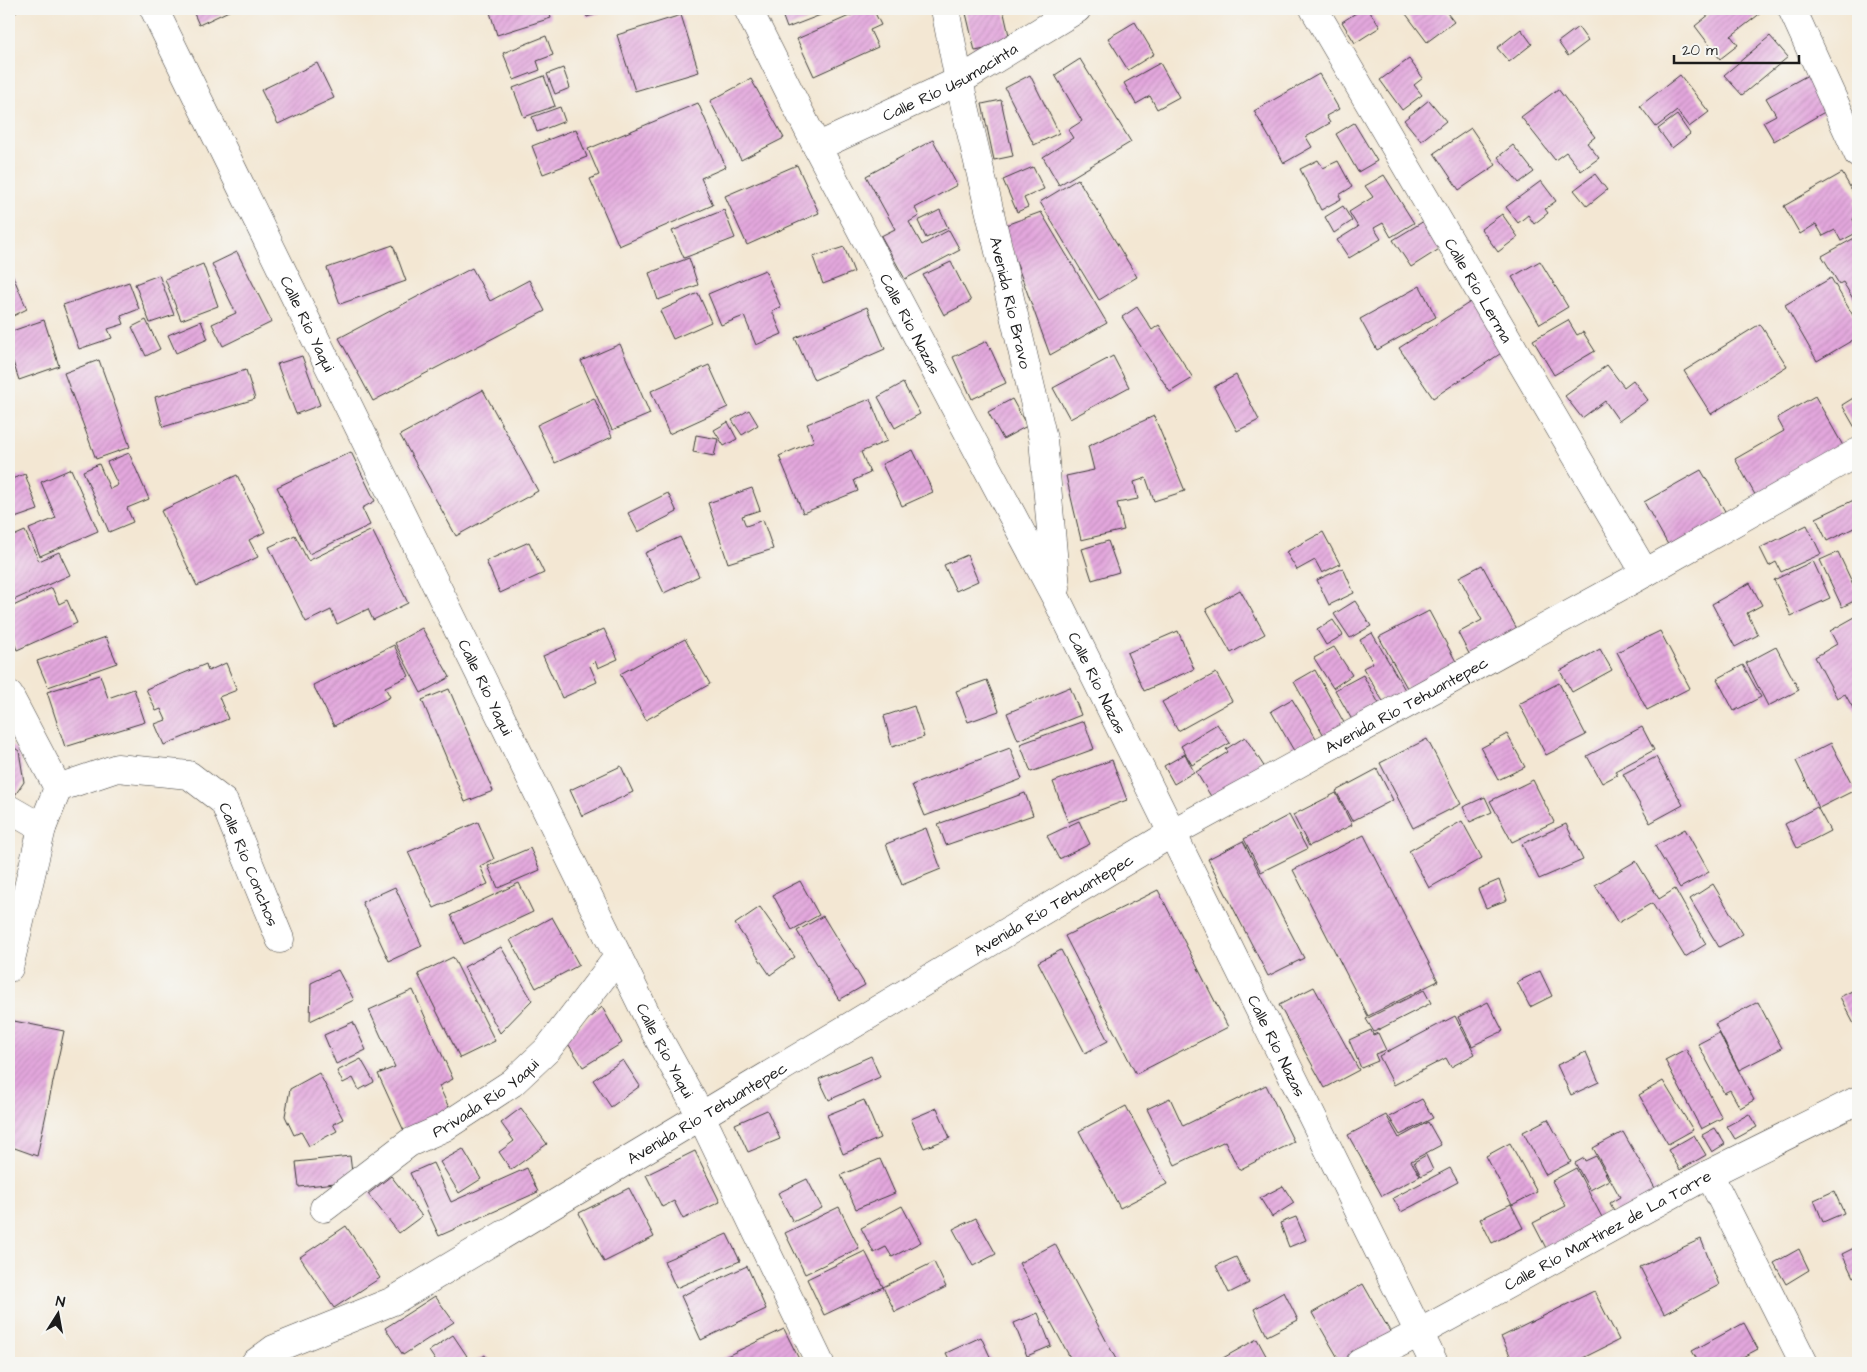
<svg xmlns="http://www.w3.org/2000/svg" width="1867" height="1372" viewBox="0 0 1867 1372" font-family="'Architects Daughter',sans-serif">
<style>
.building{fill:url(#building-hatch)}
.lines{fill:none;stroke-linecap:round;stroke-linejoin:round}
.minor-casing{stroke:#3c3a37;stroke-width:29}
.minor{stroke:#fff;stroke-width:28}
.labels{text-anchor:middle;stroke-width:4;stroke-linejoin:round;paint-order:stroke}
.street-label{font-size:16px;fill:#1c1c1c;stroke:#f6f6f2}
</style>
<defs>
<pattern id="building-hatch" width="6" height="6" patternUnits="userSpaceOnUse" patternTransform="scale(1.25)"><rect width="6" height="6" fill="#e3a7dd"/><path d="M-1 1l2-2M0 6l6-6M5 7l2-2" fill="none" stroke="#c28fbd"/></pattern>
</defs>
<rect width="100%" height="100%" fill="#f6f6f2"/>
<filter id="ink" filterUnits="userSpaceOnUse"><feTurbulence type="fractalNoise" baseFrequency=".02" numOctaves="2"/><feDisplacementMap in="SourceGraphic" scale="10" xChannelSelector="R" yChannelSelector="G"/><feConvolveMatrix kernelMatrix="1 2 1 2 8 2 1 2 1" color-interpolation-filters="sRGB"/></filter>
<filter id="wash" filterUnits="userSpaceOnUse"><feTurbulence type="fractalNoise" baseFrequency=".0096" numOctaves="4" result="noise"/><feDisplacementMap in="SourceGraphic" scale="20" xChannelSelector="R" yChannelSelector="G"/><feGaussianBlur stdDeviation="1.12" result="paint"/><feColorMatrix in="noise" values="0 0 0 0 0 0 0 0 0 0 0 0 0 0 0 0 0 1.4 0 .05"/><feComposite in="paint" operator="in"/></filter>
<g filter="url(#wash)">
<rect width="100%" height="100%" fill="#f3e7d3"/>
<g id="blocks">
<!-- building -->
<path class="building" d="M9,9H16L17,12L9,16Z
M192,9H233L199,25Z
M489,9H548L551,18L497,35Z
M584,9H612L587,17Z
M780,9H836L787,28Z
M865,9H873L881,25L870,30L878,47L814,76L797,39Z
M965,9H1003L1011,44L975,51Z
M1362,9H1368L1380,27L1355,43L1342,22Z
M1413,9H1444L1454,22L1427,42L1406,14Z
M1714,9H1766L1731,36L1738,45L1720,59L1695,26L1715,10Z
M681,15L699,72L635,91L617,35Z
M1135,22L1154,54L1128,70L1108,38Z
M1578,27L1588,41L1568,56L1558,42Z
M1521,29L1532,44L1509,62L1497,48Z
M546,36L553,55L537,61L540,70L514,80L503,53Z
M1770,36L1788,57L1742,95L1724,75Z
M1080,59L1131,142L1059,185L1043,157L1073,138L1068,130L1082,121L1055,75Z
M1409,59L1423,78L1414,85L1422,95L1402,110L1380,80Z
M317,63L334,98L278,124L261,90Z
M1160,63L1179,97L1157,109L1150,96L1136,104L1124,83Z
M563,68L570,88L555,94L547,74Z
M1319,74L1339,109L1326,116L1330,123L1306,137L1312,147L1284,163L1254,111Z
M1030,75L1059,133L1034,145L1005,88Z
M1680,75L1709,112L1689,127L1677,111L1656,127L1640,106Z
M1808,75L1828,110L1774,141L1763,122L1776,115L1766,98Z
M544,76L555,106L524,117L513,88Z
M751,79L784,138L741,160L710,101Z
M1558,89L1595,137L1587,143L1599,158L1581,171L1566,152L1555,160L1521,117Z
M1001,100L1013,156L994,160L982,104Z
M1429,100L1446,121L1421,141L1404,120Z
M698,103L726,167L701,178L713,205L619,246L590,179L599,175L588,149Z
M560,107L565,121L537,132L532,117Z
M1677,115L1690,134L1672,148L1658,129Z
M1354,123L1377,161L1358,172L1336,134Z
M1471,128L1496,165L1459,190L1434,153Z
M576,129L587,157L543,174L532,146Z
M933,140L957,185L915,208L919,216L909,222L922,245L949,230L960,250L905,279L881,236L895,229L866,176Z
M1513,145L1534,172L1519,183L1498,157Z
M1318,160L1323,168L1338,161L1352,187L1339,195L1341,199L1321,210L1300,169Z
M797,165L819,213L747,245L725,196Z
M1033,167L1044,189L1024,198L1028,207L1017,212L1003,180Z
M1842,173L1857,199L1854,201L1858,209V216L1853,219L1858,232L1841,241L1835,230L1823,236L1816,224L1800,234L1784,206Z
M1595,174L1607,190L1587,206L1574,190Z
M1384,175L1414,223L1391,237L1383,223L1374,228L1381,239L1349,258L1337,240L1358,227L1349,212L1373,197L1365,186Z
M1078,179L1137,277L1099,300L1040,202Z
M1541,181L1556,201L1545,209L1548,213L1534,224L1528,215L1518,223L1506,207Z
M1343,206L1352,221L1334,233L1325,217Z
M724,210L735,238L684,258L672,231Z
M940,210L948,228L926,238L918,221Z
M1041,212L1107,323L1050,355L1003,226Z
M1502,214L1518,237L1498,252L1481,229Z
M1424,221L1441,248L1411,267L1393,240Z
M1858,236V307L1843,282L1839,284L1822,256Z
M393,245L406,281L340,304L327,268Z
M844,247L854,272L823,284L813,257Z
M237,252L272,322L223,346L212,324L236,313L212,264Z
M689,258L698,285L658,300L649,273Z
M1540,261L1568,307L1540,324L1512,277Z
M951,262L971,301L944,315L923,275Z
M203,264L218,306L181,320L165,279Z
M472,268L490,301L529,280L545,311L373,401L339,338Z
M765,270L781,307L772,311L782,334L756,345L744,316L721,325L708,294Z
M12,274L27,309L9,318V276Z
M159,275L174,315L150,323L135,284Z
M1831,278L1858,324V337L1817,361L1785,305Z
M129,282L139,309L121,316L124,324L108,329L112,338L79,349L63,305Z
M1420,286L1436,317L1377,350L1360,319Z
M698,293L711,322L673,339L660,311Z
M1475,299L1509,348L1433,398L1399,348Z
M867,307L885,349L814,380L795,338Z
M1137,307L1152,330L1159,325L1193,378L1170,392L1122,317Z
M44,320L59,366L19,380L9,350V332Z
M146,320L160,349L146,356L132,327Z
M1568,320L1577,335L1583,332L1595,351L1554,375L1533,340Z
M201,321L208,339L176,353L168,335Z
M1760,324L1787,366L1711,414L1684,371Z
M987,341L1006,383L972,399L953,357Z
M620,344L650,414L612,430L581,361Z
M302,356L320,405L296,414L277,364Z
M1113,356L1129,387L1070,419L1053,388Z
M99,360L130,447L96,459L64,373Z
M709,365L728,407L669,434L651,391Z
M1607,365L1624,387L1633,380L1648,400L1619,421L1605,401L1582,418L1565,396Z
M246,370L255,399L163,427L155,397Z
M1236,375L1259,420L1237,431L1214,387Z
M903,383L920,414L895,428L878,397Z
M483,390L538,491L456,536L400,435Z
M1858,395V433L1842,405Z
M1815,396L1846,451L1758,500L1735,459L1784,431L1777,418Z
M594,398L612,437L555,463L537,425Z
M870,399L887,441L861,452L870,473L854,480L858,491L803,513L779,456L814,441L807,424Z
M1012,399L1027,426L1003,439L988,412Z
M749,410L758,425L742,435L732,420Z
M1154,416L1185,491L1154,501L1146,478L1134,482L1138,499L1117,503L1124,530L1081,540L1066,476L1094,470L1088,446Z
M728,422L737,439L724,446L714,430Z
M696,435L718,439L714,456L693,452Z
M913,450L933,492L902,506L882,464Z
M351,452L375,501L362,508L370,525L309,554L277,487Z
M129,453L149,499L127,508L133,522L109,532L83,471L99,464L110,489L118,485L107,462Z
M71,469L98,531L40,556L29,529L56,518L41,482Z
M1701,470L1729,518L1671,550L1644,502Z
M25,474L38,510L9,520V480Z
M237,475L265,532L249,540L258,557L197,586L161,511Z
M752,488L760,510L742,516L746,526L763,520L773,549L728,563L708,503Z
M668,493L677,512L638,532L628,513Z
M1858,498V526L1827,541L1816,518Z
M1807,525L1821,554L1781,572L1776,562L1769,566L1760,548Z
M372,530L408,603L373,620L368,609L337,624L331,610L306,622L269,547L295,535L308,561Z
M25,531L39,561L59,552L70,575L9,602V538Z
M1323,532L1340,564L1322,573L1315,560L1297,570L1286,552Z
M680,537L699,576L664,593L645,553Z
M1108,541L1119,572L1092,580L1082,549Z
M529,542L544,573L500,593L486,561Z
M1838,552L1858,595V599L1842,607L1820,560Z
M967,555L978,581L956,591L944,565Z
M1813,561L1830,598L1791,616L1774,580Z
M1482,565L1522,638L1474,663L1458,633L1482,620L1459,577Z
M1343,568L1354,593L1329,605L1317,580Z
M1750,583L1762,605L1747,613L1758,635L1735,647L1712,604Z
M52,588L59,604L67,600L77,623L17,650L9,630V608Z
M1240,590L1265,634L1231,653L1206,609Z
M1355,601L1371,626L1350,638L1334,614Z
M1429,611L1461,671L1412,697L1379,637Z
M1855,617L1858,623V707L1854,710L1845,694L1837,698L1815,657L1837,644L1830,631Z
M1333,620L1343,635L1326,645L1317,630Z
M422,628L450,677L421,693L395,643Z
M604,629L618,659L598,668L595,661L590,666L597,682L562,698L543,656Z
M1178,631L1194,669L1144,691L1127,653Z
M1660,631L1690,688L1647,710L1617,652Z
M1372,633L1408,695L1387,708L1363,668L1373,663L1360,640Z
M106,637L117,663L48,687L37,661Z
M685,639L710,684L646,720L620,674Z
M394,645L409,676L385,687L390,697L334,726L313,685Z
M1334,647L1352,675L1333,688L1314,658Z
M1776,647L1799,690L1768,706L1746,663Z
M1600,649L1612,670L1572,692L1560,671Z
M226,663L237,690L219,697L228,719L164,745L155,724L166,720L161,709L156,711L146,689L206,664L208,671Z
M1743,665L1761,697L1734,711L1717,679Z
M1315,670L1348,730L1327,741L1294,682Z
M1216,673L1232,701L1178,731L1162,702Z
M100,675L108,698L134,689L145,722L65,747L47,692Z
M1363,675L1382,709L1355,725L1335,690Z
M987,680L999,711L968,722L956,691Z
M1559,683L1586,735L1546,755L1519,704Z
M1070,687L1081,715L1018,740L1007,713Z
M449,689L493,791L465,802L422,700Z
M1292,699L1319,743L1297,756L1271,711Z
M914,706L924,737L892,747L884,716Z
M1084,721L1094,749L1031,772L1020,744Z
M1217,724L1230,743L1192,765L1181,746Z
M1642,727L1654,750L1615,771L1617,775L1602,783L1587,756Z
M1507,734L1525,767L1498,780L1481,748Z
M1245,737L1269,774L1217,806L1196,772L1228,752L1226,749Z
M1427,739L1461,804L1413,828L1380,763Z
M1831,743L1855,790L1819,808L1796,761Z
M9,744L19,751L24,782L11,801L9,800Z
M1010,748L1022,779L925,816L912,785Z
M1185,754L1194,772L1174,784L1164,766Z
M1656,757L1683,805L1650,823L1623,774Z
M1112,760L1127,800L1068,822L1053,782Z
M621,766L633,792L582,816L570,790Z
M1377,769L1393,800L1352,821L1336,791Z
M1533,780L1554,822L1512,842L1490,801Z
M1025,793L1033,815L946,845L938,824Z
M1336,793L1352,825L1309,846L1293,815Z
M1485,797L1492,812L1470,822L1463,807Z
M1817,807L1830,831L1797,848L1785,824Z
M1289,815L1307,849L1261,872L1244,839Z
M1079,821L1090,844L1059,859L1047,836Z
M1462,821L1482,858L1429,888L1409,851Z
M478,822L494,859L480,866L488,884L434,908L408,852Z
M1566,824L1583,860L1539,879L1522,844Z
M926,828L941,869L902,885L886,844Z
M1685,829L1709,872L1680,888L1655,846Z
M1364,835L1438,981L1368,1016L1293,870Z
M1243,841L1304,958L1268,976L1208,859Z
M530,848L540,870L498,888L488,866Z
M1636,861L1659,899L1675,889L1706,944L1685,957L1652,903L1618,923L1595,885Z
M1499,880L1507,900L1486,908L1478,889Z
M800,881L819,915L792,930L773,895Z
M519,883L533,912L464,944L451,915Z
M1713,884L1743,934L1719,947L1690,899Z
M395,887L422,946L389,961L362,902Z
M1158,890L1228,1027L1136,1074L1065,936Z
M760,907L795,957L770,975L735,924Z
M823,916L865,985L839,1000L797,931Z
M552,917L579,965L536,988L510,940Z
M501,947L532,1000L500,1033L464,967Z
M1061,950L1108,1041L1085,1053L1038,962Z
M453,957L495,1041L460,1058L418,974Z
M338,970L354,1000L310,1021L311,983Z
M1540,971L1552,996L1530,1007L1517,982Z
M1314,987L1359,1070L1325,1088L1279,1005Z
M1858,988V1021L1854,1024L1840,997Z
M413,990L453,1079L439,1086L450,1110L404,1131L378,1074L395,1067L369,1010Z
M1424,990L1431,1003L1374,1032L1366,1019Z
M1488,1002L1503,1031L1472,1046L1458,1017Z
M1758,1002L1782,1048L1739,1070L1715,1024Z
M602,1007L622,1043L583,1067L565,1039Z
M1455,1016L1475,1054L1451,1067L1446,1058L1394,1085L1379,1056Z
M9,1020L64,1031L37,1156L9,1146Z
M353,1022L366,1050L336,1064L324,1035Z
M1371,1030L1373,1035L1378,1033L1386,1050L1375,1054L1378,1061L1361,1068L1349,1040Z
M1719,1033L1754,1100L1740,1108L1730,1090L1724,1093L1698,1044Z
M1686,1049L1722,1118L1701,1129L1665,1060Z
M1586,1052L1599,1082L1571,1095L1557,1065Z
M871,1056L880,1077L829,1100L819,1079Z
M361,1059L374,1082L359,1090L353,1078L343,1083L337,1071Z
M623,1060L640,1086L611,1107L593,1080Z
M319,1073L343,1119L333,1124L337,1131L309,1146L301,1132L294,1135L285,1116L290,1089Z
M1663,1081L1693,1130L1668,1144L1639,1095Z
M1266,1085L1294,1142L1239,1170L1225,1141L1175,1165L1147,1109L1170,1098L1183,1126Z
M1422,1099L1433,1118L1400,1135L1389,1117Z
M864,1100L880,1138L843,1154L827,1115Z
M1126,1106L1167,1184L1120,1208L1079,1131Z
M521,1108L547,1144L511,1170L499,1152L514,1141L501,1123Z
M937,1108L950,1138L924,1148L911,1119Z
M767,1110L780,1139L748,1152L735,1124Z
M1749,1114L1757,1127L1735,1139L1727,1126Z
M1386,1115L1399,1138L1428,1122L1441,1145L1411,1161L1420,1176L1382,1196L1348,1135Z
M1548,1119L1571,1162L1546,1175L1523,1132Z
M1715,1128L1725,1144L1712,1152L1702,1135Z
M1623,1132L1659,1195L1618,1218L1610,1203L1620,1197L1593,1148Z
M1694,1135L1706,1155L1680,1170L1668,1150Z
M1510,1143L1537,1192L1512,1205L1486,1156Z
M463,1149L481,1179L459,1193L440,1162Z
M695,1151L720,1202L683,1219L674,1201L662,1207L646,1175Z
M1426,1155L1433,1170L1421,1176L1414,1162Z
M350,1156L353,1181L299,1187L296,1162Z
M1596,1156L1609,1180L1590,1190L1575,1163L1584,1158L1585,1161Z
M880,1159L895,1193L856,1209L841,1175Z
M433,1163L451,1202L527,1168L538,1192L439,1236L410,1173Z
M1450,1168L1458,1182L1401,1212L1393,1198Z
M1576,1168L1604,1221L1547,1250L1533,1223L1566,1206L1552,1181Z
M391,1176L422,1216L399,1233L368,1194Z
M807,1179L822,1208L793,1222L778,1193Z
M1283,1186L1294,1203L1272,1217L1260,1198Z
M629,1188L654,1237L604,1262L579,1213Z
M1834,1191L1844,1213L1823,1222L1814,1200Z
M1511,1204L1523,1228L1492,1243L1480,1219Z
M902,1206L921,1242L892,1257L886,1247L874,1253L861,1228Z
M839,1207L859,1248L805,1274L785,1233Z
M1296,1217L1306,1240L1289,1247L1280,1223Z
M976,1218L996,1254L973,1266L953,1229Z
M346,1226L380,1278L334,1308L300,1257Z
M727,1234L740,1261L676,1288L664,1261Z
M1701,1239L1719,1285L1664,1314L1640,1267Z
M1055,1244L1118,1363H1073L1019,1263Z
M1858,1246V1274L1853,1277L1842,1254Z
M1799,1249L1809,1270L1786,1284L1774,1263Z
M865,1251L883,1287L934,1262L946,1287L895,1312L883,1287L824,1315L807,1279Z
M1236,1257L1249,1283L1229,1293L1216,1266Z
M747,1266L766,1309L701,1340L681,1296Z
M1363,1284L1392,1335L1341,1363L1312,1313Z
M1594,1291L1619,1340L1573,1363H1514L1501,1337Z
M1284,1292L1298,1320L1267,1336L1254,1309Z
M435,1296L454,1322L403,1355L385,1328Z
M1038,1313L1051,1346L1027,1356L1014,1323Z
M1744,1323L1758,1349L1731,1363H1699L1692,1351Z
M784,1329L801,1363H712Z
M453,1335L467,1356L456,1363H437L429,1351Z
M981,1337L993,1363H951L946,1353Z
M1257,1339L1270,1363H1226L1223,1358Z
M485,1355L490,1363H473Z"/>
</g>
</g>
<g filter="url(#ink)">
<use href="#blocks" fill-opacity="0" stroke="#3c3a37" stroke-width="1"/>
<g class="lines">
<defs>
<g id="minor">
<path id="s1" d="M154,9L655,1032L700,1114L820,1363"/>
<path id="s2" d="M748,9L817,147L1057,600L1434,1363"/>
<path id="s3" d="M945,9L959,81L1043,439L1056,588"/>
<path id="s4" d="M1314,9L1645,573"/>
<path d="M1792,9L1858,154"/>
<path id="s5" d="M817,147L959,81L1077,9"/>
<path id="s6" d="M9,695L58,788L117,768L189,775L224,802L280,939"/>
<path d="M9,809L42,828"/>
<path d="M9,968L42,828L58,788"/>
<path d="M1709,1174L1804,1363"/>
<path id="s7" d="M324,1208L409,1143L443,1128L512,1083L547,1050L618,957"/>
<path id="s8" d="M255,1363L274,1349L393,1301L1172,833L1645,573L1858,452"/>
<path id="s9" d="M1360,1363L1419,1333L1709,1174L1858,1100"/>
</g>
</defs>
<!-- minor casing -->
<use href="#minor" class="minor-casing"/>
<!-- minor -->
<use href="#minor" class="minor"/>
</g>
</g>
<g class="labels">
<!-- street labels -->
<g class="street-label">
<text dy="6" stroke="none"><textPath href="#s5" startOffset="148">Calle Río Usumacinta</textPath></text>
<text dy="6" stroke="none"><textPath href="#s4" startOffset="326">Calle Río Lerma</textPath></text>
<text dy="6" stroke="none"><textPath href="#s3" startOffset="301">Avenida Río Bravo</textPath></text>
<text dy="6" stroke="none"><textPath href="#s1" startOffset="350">Calle Río Yaqui</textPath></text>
<text dy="6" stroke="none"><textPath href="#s2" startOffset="354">Calle Río Nazas</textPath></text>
<text dy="6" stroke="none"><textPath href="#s2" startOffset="759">Calle Río Nazas</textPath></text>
<text dy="6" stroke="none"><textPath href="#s1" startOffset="755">Calle Río Yaqui</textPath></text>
<text dy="6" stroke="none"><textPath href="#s8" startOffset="1328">Avenida Río Tehuantepec</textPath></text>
<text dy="6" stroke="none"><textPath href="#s6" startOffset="351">Calle Río Conchos</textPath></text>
<text dy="6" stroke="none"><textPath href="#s8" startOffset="922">Avenida Río Tehuantepec</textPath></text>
<text dy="6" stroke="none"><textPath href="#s2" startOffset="1164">Calle Río Nazas</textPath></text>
<text dy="6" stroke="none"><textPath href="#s1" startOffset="1160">Calle Río Yaqui</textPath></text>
<text dy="6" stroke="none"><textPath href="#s7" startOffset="196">Privada Río Yaqui</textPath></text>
<text dy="6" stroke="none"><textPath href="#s8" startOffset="518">Avenida Río Tehuantepec</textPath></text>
<text dy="6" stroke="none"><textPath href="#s9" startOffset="281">Calle Río Martínez de La Torre</textPath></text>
</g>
</g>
<!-- margin -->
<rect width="1867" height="1372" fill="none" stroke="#f6f6f2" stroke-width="30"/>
<!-- north arrow -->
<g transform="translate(58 1314) rotate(11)" stroke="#f6f6f2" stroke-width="4" paint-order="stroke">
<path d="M0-4L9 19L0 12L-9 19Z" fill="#1c1c1c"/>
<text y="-8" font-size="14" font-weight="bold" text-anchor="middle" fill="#1c1c1c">N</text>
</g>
<!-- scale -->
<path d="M1674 55v8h125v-8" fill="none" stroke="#1c1c1c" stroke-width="2.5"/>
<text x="1682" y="55" font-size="15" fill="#1c1c1c" stroke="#f6f6f2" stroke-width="4" paint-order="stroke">20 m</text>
</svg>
